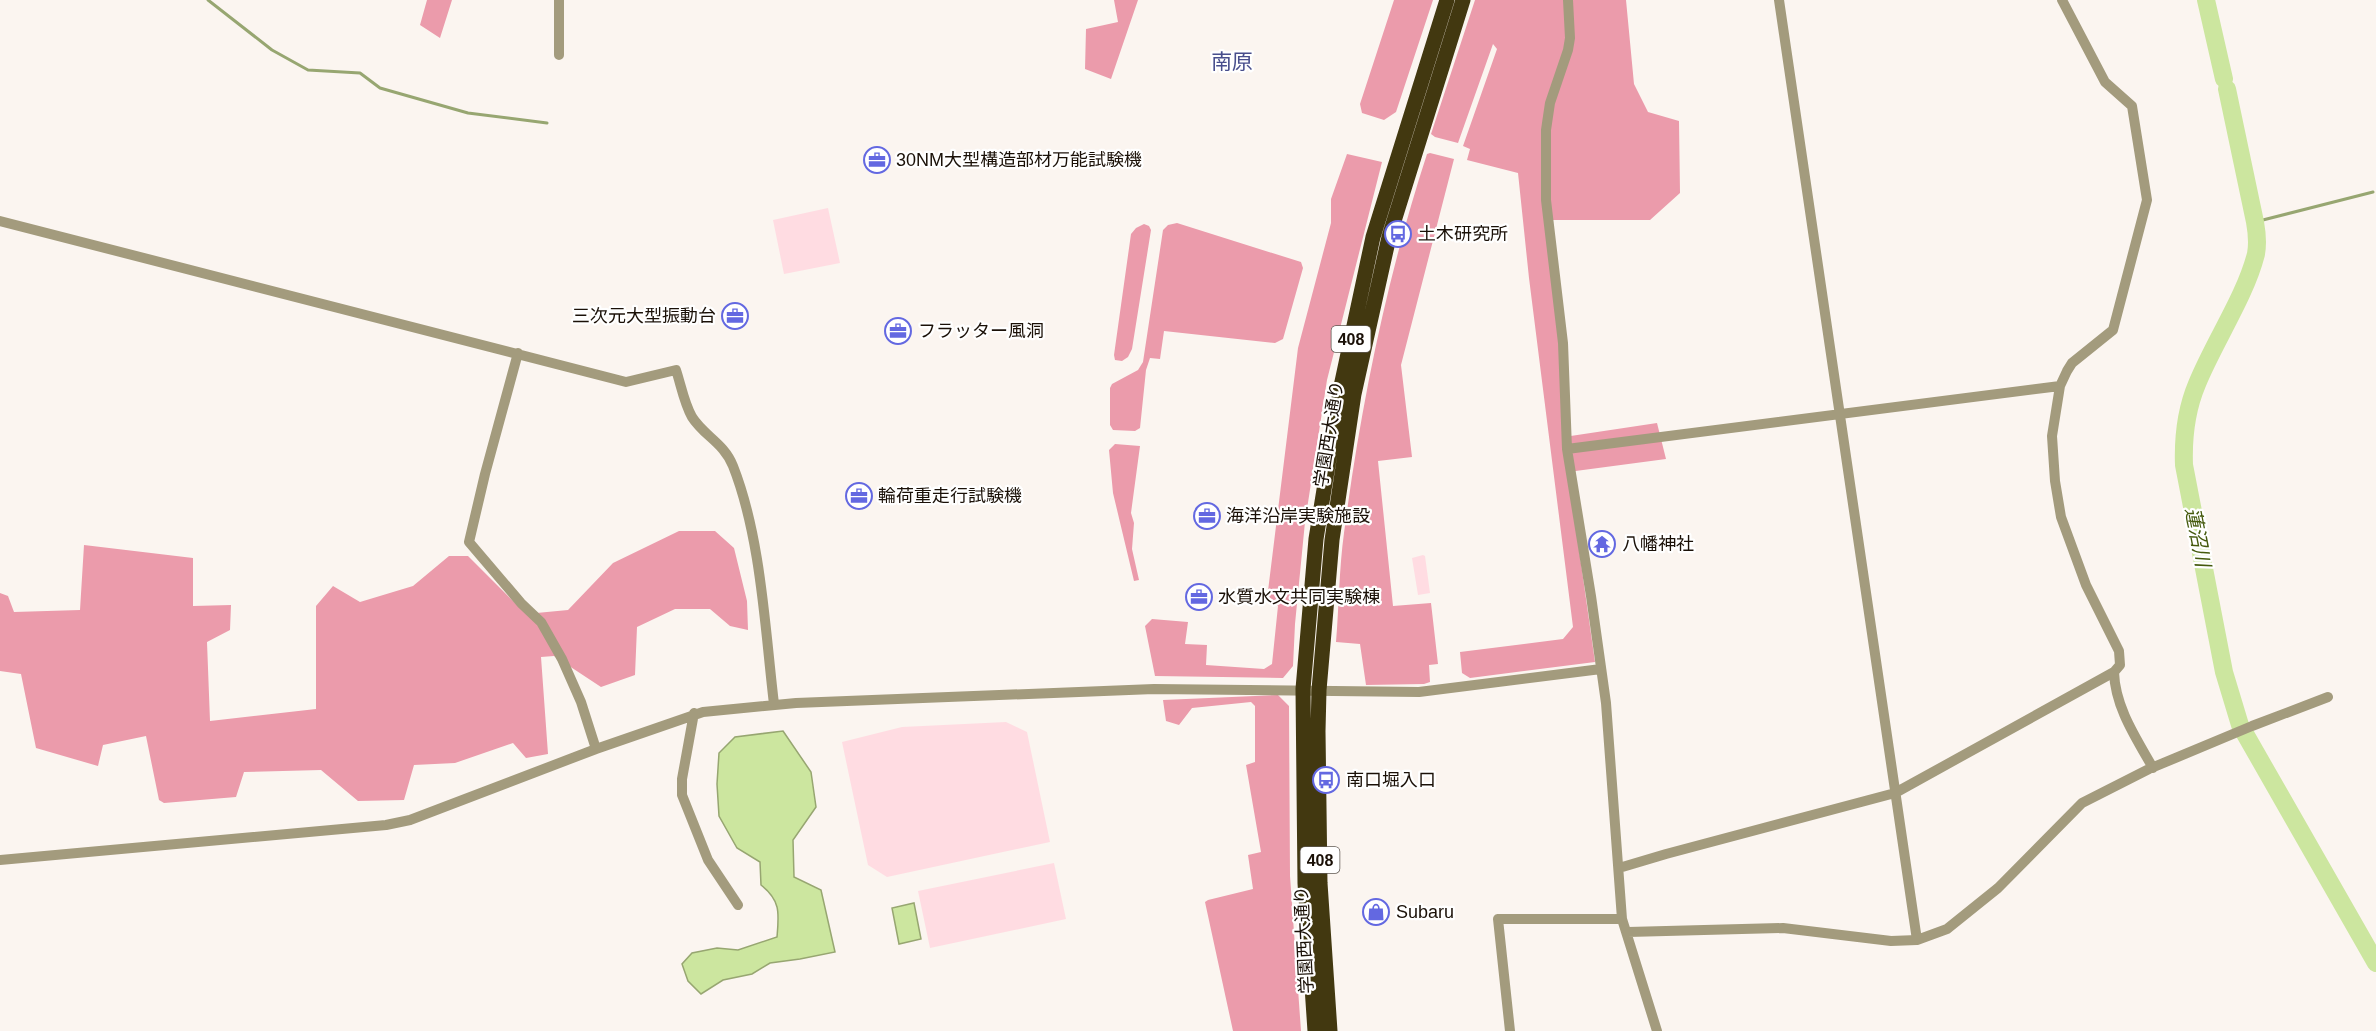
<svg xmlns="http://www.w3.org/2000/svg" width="2376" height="1031" viewBox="0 0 2376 1031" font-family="Arial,'Noto Sans JP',sans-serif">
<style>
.green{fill:#ffdce2}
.forest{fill:#eb9bab}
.water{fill:#cce69f;stroke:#97a671;stroke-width:1.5}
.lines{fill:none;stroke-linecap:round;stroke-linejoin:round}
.stream{stroke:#97a671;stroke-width:3}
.river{stroke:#cce69f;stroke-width:18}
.minor{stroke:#a39b7d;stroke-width:10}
.highway{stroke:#423810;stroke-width:15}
.labels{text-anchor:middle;stroke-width:4.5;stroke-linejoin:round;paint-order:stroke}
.shield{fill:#fff;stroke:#5f5851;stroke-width:1.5}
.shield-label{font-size:16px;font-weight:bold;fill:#1a1007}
.poi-label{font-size:18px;fill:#1a1007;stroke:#fff;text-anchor:start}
.street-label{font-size:18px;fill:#1a1007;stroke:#fff}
.water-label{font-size:20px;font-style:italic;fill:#455a0d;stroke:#fff}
.quarter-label{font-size:21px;fill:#484e8c;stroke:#fff}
</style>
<rect width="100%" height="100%" fill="#fbf5f0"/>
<!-- green -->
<path class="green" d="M828,208L840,263L784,274L773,220Z
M1423,555L1425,556L1430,593L1418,595L1412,558Z
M1006,722L1027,732L1050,842L887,877L868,865L842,742L902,727Z
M1054,863L1066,919L930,948L918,891Z"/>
<!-- forest -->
<path class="forest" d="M427,0H452L440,38L420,25Z
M1114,0H1138L1111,79L1085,69L1086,29L1118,22Z
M1394,0H1433L1396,112L1384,120L1362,113L1360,104Z
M1475,0H1626L1634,84L1648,112L1679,121L1680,193L1650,220H1552L1564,437L1657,423L1666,459L1568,472L1595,662L1470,678L1462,673L1460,652L1563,639L1573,627L1529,278L1518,173L1467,160L1470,149L1463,146L1497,49L1493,44L1458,143L1435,137L1431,134Z
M1430,153L1454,159L1401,365L1412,457L1378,461L1393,606L1431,603L1438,664L1429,665L1430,682L1424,684L1366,685L1360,644L1336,642C1339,606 1339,569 1344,533C1361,404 1387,277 1427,154Z
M1347,154L1382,162L1327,380L1305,522L1295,624L1293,666L1283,678L1155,676L1145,626L1152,619L1188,622L1185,644L1207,645L1206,665L1264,669L1272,664L1278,606L1267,599L1298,348L1331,223V199Z
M1177,223L1301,262L1303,268L1283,339L1275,343L1164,331L1160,359L1150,358L1146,370L1140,428L1135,431L1113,430L1110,425V388L1112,384L1138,370L1143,362L1163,230L1168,225Z
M1144,224L1149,226L1151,230L1132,349L1128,357L1122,361L1115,360L1114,355L1131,234L1136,228Z
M1115,444L1140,446L1131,513L1134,523L1132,549L1139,580L1134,581L1113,493L1109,450Z
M679,531H715L734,548L747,601L748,630L730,626L710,609H675L637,627L635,675L601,687L554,656L541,657L548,754L526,758L513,743L455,763L414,765L404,800L358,801L321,770L244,772L236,797L164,803L159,800L146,736L103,745L98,766L36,748L21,674L0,671V593L8,596L14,612L80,610L84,545L193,558V606L231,605L230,630L207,642L210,721L316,709V606L333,586L360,602L413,586L449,556H468L526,614L568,610L613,563Z
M1278,695L1289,706L1290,876L1301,1031H1233L1205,902L1208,900L1253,889L1248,855L1261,852L1246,765L1255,762V706L1251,702L1192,708L1179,725L1166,721L1163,700Z"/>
<!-- water -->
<path class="water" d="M783,731L811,772L816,807L793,840L794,877L821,890L835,952L800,959L770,963L752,974L723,980L701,994L688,981L682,964L692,953L717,948L738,950L777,937C779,913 781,901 761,885L760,862L737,848L719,816L717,784L719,753L735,737Z
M914,903L921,939L899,944L892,908Z"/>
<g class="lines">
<!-- stream -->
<path class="stream" d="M208,0L272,50L308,70L360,73L380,88L468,113L547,123
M2255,222L2373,192"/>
<!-- river -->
<path class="river" d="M2206,0L2224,79
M2227,89L2255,222C2257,233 2258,243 2256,254C2245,297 2214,342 2197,384C2186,410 2183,437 2184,465L2224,672L2240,725L2376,963"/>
<!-- minor -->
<path class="minor" d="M1568,0L1570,38L1568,50L1550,103L1546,130V200L1563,343L1567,449L1591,596L1606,703L1622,919L1657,1031
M1779,0L1917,940
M2062,0L2105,82L2132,106L2147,200L2113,330L2072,363L2067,371L2060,386L2052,436L2055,481L2061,517L2086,585L2119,651L2120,665L2114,672C2115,707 2136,738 2153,768
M559,55V0
M0,221L626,382L676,370C681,385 684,403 692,417C704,436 724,443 733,466C761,537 765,629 774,704
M518,353L485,474L469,542L521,603L541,622L562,659L581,702L596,749
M1567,449L2060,386
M694,713L682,779V795L708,860L738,905
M0,860L386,825L410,820L596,749L703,712L796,703L1154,689L1419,692L1601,669
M1619,868L1666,854L1895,793L2114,672
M1628,932L1783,928L1891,941L1917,940L1947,929L1998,888L2082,803L2149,769L2252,726L2328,697
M1510,1031L1498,919H1622"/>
<!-- highway -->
<path class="highway" d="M1315,1031L1305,883L1303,689L1316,539L1340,391L1373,237L1447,0
M1330,1031L1320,883L1318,731L1319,690L1332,540L1354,394L1389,237L1463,0"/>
</g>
<!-- icons -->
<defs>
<symbol id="office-ring" viewBox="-11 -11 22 22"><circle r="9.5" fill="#fff" stroke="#6368e1" stroke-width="1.5"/><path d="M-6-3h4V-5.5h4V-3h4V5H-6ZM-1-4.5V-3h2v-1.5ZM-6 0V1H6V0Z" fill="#6368e1"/></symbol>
<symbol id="bus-ring" viewBox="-11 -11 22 22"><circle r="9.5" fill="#fff" stroke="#6368e1" stroke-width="1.5"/><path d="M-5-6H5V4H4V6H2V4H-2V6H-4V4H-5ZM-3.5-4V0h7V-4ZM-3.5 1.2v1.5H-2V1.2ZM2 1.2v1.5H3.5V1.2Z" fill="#6368e1"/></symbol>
<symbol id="temple-ring" viewBox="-11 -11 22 22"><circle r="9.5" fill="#fff" stroke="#6368e1" stroke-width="1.5"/><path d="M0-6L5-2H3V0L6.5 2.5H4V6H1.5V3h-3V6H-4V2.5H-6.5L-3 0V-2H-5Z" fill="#6368e1"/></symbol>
<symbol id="shop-ring" viewBox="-11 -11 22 22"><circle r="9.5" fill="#fff" stroke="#6368e1" stroke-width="1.5"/><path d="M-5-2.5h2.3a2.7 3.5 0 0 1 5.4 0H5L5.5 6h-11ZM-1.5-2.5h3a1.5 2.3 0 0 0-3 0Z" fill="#6368e1"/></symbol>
</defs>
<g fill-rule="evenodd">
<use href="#office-ring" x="862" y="145" width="30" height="30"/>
<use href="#bus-ring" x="1383" y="219" width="30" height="30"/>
<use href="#office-ring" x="720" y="301" width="30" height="30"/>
<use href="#office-ring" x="883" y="316" width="30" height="30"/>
<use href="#office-ring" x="844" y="481" width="30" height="30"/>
<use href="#office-ring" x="1192" y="501" width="30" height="30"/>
<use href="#temple-ring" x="1587" y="529" width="30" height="30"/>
<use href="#office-ring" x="1184" y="582" width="30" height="30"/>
<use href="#bus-ring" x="1311" y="765" width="30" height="30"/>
<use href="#shop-ring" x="1361" y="897" width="30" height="30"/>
</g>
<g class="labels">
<!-- shield labels -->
<g class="shield">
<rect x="1331.5" y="326" width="39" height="26" rx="4.5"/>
<rect x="1300.5" y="847" width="39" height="26" rx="4.5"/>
</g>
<g class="shield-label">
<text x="1351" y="345">408</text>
<text x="1320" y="866">408</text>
</g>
<!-- poi labels -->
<g class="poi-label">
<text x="896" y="166">30NM大型構造部材万能試験機</text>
<text x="1418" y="240">土木研究所</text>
<text x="716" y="322" text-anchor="end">三次元大型振動台</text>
<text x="918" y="337">フラッター風洞</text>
<text x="878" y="502">輪荷重走行試験機</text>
<text x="1226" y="522">海洋沿岸実験施設</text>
<text x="1622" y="550">八幡神社</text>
<text x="1218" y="603">水質水文共同実験棟</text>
<text x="1346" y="786">南口堀入口</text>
<text x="1396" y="918">Subaru</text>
</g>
<!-- street labels -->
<g class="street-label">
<text transform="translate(1329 434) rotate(-81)" y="6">学園西大通り</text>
<text transform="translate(1304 940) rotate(-93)" y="6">学園西大通り</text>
</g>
<!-- water labels -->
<g class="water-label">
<text transform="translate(2198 537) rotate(79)" y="7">蓮沼川</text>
</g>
<!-- quarter labels -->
<g class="quarter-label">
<text x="1232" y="69">南原</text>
</g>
</g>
</svg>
